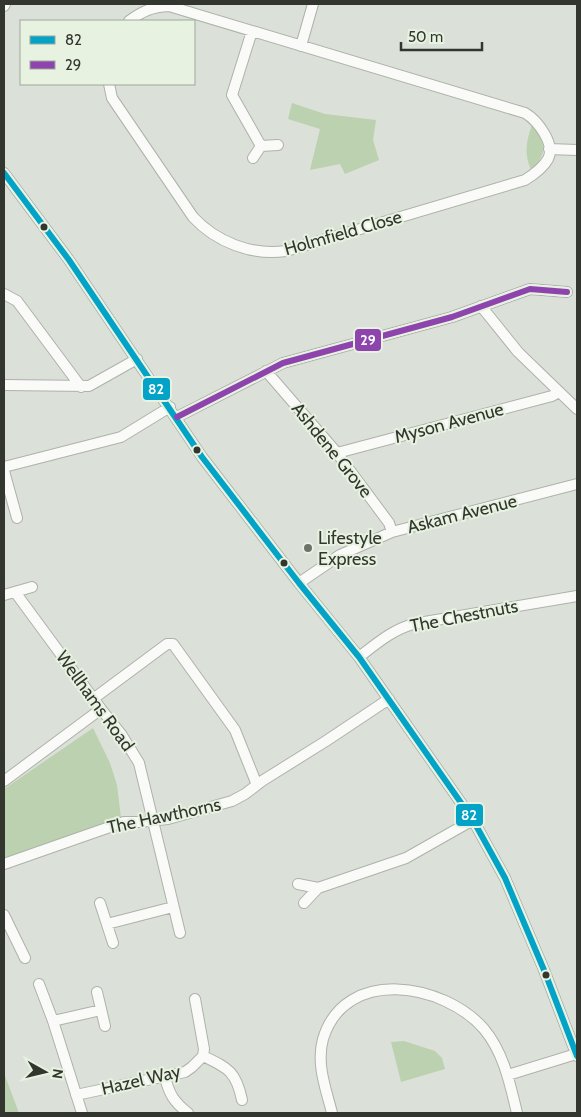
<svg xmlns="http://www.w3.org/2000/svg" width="581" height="1117" viewBox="0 0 581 1117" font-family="Cabin,sans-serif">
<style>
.green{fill:#bcd1af}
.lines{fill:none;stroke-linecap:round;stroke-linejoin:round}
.minor-casing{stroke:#adb2aa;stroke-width:12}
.minor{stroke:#fafaf9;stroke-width:10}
.bus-1-casing{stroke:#e7f2e1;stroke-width:10}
.bus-2-casing{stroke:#e7f2e1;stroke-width:10}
.bus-1{stroke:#02a3c6;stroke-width:6}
.bus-2{stroke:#8e44ad;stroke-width:6}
.bus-dot{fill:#32362f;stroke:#e7f2e1;stroke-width:2}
.poi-dot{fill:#6d726a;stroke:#e7f2e1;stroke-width:2}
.labels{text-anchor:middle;stroke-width:4;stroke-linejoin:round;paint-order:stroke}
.street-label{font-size:18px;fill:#32362f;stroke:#e7f2e1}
.poi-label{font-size:18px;fill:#32362f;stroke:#e7f2e1;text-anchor:start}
.line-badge{stroke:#e7f2e1;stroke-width:2}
.badge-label{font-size:14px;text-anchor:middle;font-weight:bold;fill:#fff}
</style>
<rect width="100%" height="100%" fill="#dbe1d8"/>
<!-- green -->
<path class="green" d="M292,103L325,114L376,120L373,140L379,160L345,174L340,164L310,170L320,129L288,119Z
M532,125C546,143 548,154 531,170C524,154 526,141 532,125Z
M93,728L110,763L117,785L121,818L4,858V789Z
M404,1041L435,1051L442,1058L445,1069L401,1082L391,1042Z
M4,1073L19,1113H4Z"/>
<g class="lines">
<defs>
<path id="minor" d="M4,6L5,4
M252,31L232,95L261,146
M301,46L313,4
M109,84L112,98L193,217C216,242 252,256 286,251L525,180C533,175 543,168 548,159C556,144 537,120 525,113L169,6C151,7 143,11 129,21
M549,149L577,150
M253,158L261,146L278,145
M4,173L69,260L202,457L299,583L359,657L473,820L505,878L544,970L577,1056
M4,294L17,301L81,387
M481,306L518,352L577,409
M266,371L337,453L389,523L392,532
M4,385L89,386L137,359
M177,417L283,363L452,317L530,289L567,292
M337,453L552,396L559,392
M4,467L121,437L170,407
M4,471L17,518
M299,583L340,555L392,532L577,484
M15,592L101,709L121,734L139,763L180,933
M4,595L32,587
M359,657C376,644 392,630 413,624L577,596
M93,699L167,644H173L235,730L257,785
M4,781L101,709
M4,864L124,822H139L168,819L232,801L245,794L262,781L326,741L389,699
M298,884L318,888
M100,903L113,943
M304,903L318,888L406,858L473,820
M4,915L25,958
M107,924L173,907
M39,984L53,1021L82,1113
M97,992L105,1026
M53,1021L101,1010
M203,1056C228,1068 236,1071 242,1100
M508,1075L576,1054
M165,1077C169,1094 174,1102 188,1113
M76,1095L185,1072L192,1067L203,1056L204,1049L195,999
M332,1113C326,1089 316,1064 323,1039C345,966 444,983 484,1029C504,1053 510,1084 517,1113"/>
</defs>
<!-- minor casing -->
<use href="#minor" class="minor-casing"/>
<!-- minor -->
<use href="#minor" class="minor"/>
<defs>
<path id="bus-1" d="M4,173L69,260L202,457L299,583L359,657L473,820L505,878L544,970L577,1056"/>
<path id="bus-2" d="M177,417L283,363L452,317L530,289L567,292"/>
</defs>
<!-- bus-1 casing -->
<use href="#bus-1" class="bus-1-casing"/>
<!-- bus-2 casing -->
<use href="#bus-2" class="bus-2-casing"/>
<!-- bus-1 -->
<use href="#bus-1" class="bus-1"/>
<!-- bus-2 -->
<use href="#bus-2" class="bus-2"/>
</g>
<!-- markers -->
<g class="bus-dot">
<circle cx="44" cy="227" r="4.5"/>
<circle cx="197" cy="450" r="4.5"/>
<circle cx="284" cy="563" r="4.5"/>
<circle cx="546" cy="975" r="4.5"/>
</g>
<circle class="poi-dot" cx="308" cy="548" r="5"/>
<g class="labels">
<!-- street labels -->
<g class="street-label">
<text transform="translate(343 233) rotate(-16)" y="6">Holmfield Close</text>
<text transform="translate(449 423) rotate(-15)" y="6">Myson Avenue</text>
<text transform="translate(332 450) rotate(51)" y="6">Ashdene Grove</text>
<text transform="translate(462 514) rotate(-14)" y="6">Askam Avenue</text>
<text transform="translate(464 616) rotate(-11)" y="6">The Chestnuts</text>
<text transform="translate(95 701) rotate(54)" y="6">Wellhams Road</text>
<text transform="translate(164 816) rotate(-12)" y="6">The Hawthorns</text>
<text transform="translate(141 1080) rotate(-13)" y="6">Hazel Way</text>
</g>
<!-- poi labels -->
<g class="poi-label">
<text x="318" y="544">Lifestyle<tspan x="318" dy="21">Express</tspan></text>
</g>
</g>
<g class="line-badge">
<rect x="354" y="328" width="28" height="24" rx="5" fill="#8e44ad"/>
<rect x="142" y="377" width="29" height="24" rx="5" fill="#02a3c6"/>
<rect x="455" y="803" width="29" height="24" rx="5" fill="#02a3c6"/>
</g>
<g class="badge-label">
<text x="368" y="345">29</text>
<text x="156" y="394">82</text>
<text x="469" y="820">82</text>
</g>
<!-- border -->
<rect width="581" height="1117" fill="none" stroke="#32362f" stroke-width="10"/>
<!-- legend -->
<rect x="20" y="20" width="175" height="65" fill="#e7f2e1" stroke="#9fa79a"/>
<rect x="30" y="36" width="25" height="8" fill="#02a3c6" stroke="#9fa79a"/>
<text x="65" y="45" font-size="15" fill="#32362f">82</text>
<rect x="30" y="61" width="25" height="8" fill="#8e44ad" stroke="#9fa79a"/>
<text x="65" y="70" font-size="15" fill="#32362f">29</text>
<!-- north arrow -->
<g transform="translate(45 1072) rotate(98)" stroke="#e7f2e1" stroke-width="4" paint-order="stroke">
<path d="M0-4L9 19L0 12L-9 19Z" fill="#32362f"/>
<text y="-8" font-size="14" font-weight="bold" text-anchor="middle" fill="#32362f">N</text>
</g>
<!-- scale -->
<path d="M401 42v8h81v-8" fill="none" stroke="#32362f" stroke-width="2.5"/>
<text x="408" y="42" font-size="15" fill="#32362f" stroke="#e7f2e1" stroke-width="4" paint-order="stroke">50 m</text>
</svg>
